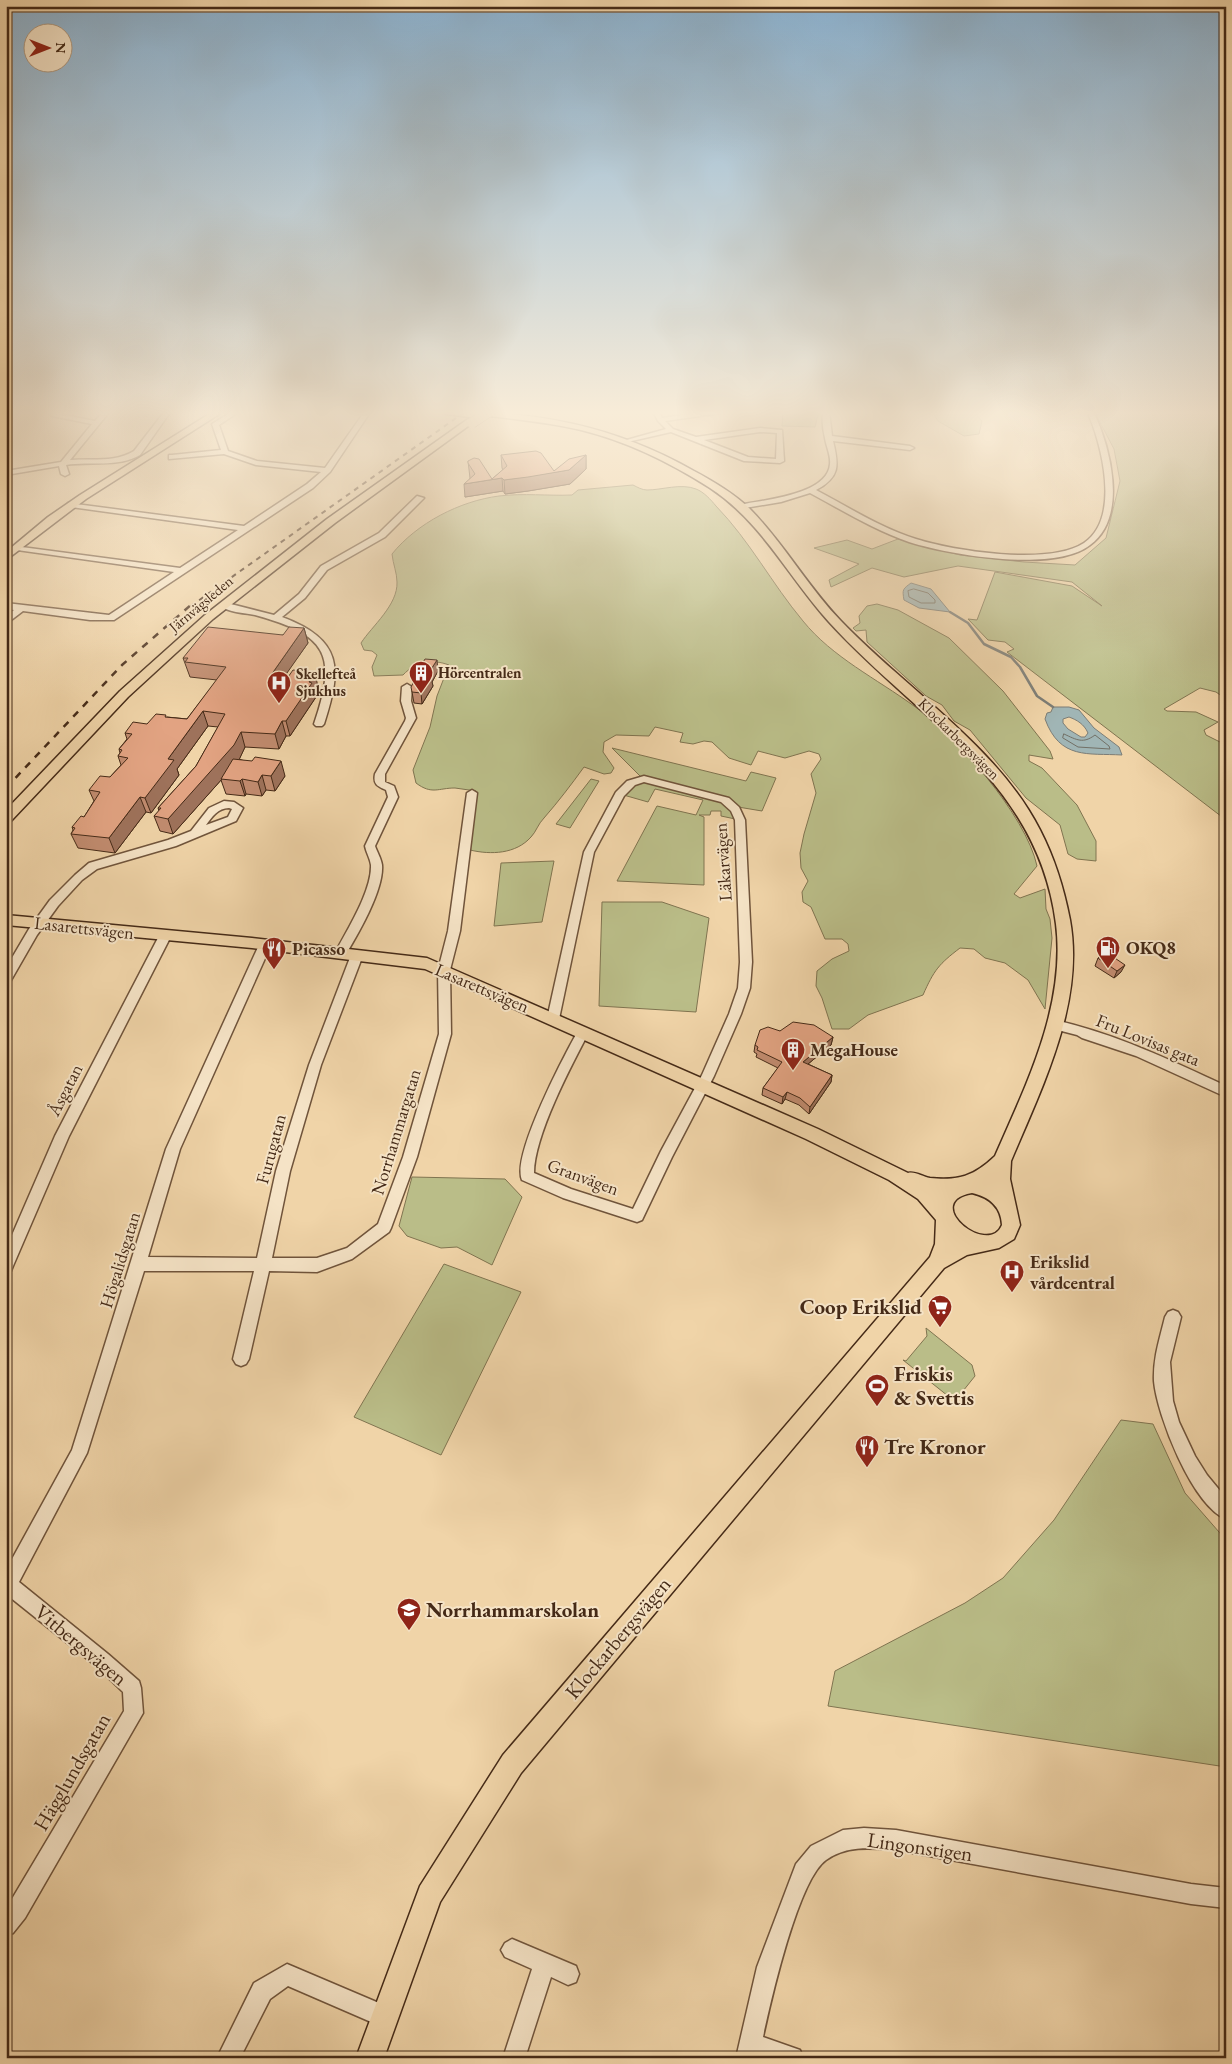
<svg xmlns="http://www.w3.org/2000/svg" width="1232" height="2064" viewBox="0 0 1232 2064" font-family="'EB Garamond',serif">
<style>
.green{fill:#babd88;stroke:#807450}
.water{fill:#a0b5b5;stroke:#7c7d76;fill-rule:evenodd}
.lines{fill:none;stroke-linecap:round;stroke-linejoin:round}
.shore{stroke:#727066;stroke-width:1}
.stream{stroke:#7c7d76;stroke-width:2.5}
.minor-casing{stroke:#70543b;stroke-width:3}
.major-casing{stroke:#452a17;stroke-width:3}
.minor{fill:#f5e3c6;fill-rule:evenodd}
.major{fill:#f0d4a8;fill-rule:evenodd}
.rail-far1{stroke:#452a17;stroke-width:2;stroke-dasharray:5 5;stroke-linecap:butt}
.rail{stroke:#452a17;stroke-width:2.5;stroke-dasharray:7 7;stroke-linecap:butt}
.major-bridge-casing{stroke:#452a17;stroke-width:11;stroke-linecap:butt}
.major-bridge{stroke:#f0d4a8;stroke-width:10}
.wall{fill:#c28c70;stroke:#452a17}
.shaded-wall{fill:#9e725b;stroke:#452a17}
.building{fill:#e2a382;stroke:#452a17}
.labels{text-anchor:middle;stroke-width:4;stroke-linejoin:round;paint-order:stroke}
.far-street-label{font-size:15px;fill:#452a17;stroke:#f5e3c6}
.far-poi-label{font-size:15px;font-weight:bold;fill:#452a17;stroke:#f5e3c6;text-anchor:start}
.street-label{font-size:18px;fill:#452a17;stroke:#f5e3c6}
.poi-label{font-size:18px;font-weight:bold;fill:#452a17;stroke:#f5e3c6;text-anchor:start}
.near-poi-label{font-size:21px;font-weight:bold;fill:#452a17;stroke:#f5e3c6;text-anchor:start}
.near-street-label{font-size:21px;fill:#452a17;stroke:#f5e3c6}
</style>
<rect width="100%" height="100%" fill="#f0d4a8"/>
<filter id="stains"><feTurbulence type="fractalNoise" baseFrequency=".004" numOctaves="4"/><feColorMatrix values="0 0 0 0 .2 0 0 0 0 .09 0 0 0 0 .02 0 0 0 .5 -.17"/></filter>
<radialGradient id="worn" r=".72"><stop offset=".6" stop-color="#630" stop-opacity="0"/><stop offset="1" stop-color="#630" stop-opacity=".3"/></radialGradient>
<!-- green -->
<path class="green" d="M783,411H819L815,427L782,426Z
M973,411L982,421L979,434L964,436L938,421L933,413Z
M1094,411H1226V699L1216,692L1200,688L1164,709L1167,711L1196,712L1218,722L1204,730L1206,735L1220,742L1226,741V820L1007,652L1014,649L1005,642L988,640L968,619L977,620L995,572L1072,586L1102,606L1072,582L958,566L904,577L872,568L831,587L829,580L859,564L814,548L847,540L872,549L898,539L960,555L1024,562L1075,565L1106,538L1120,481L1114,449Z
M633,485C637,487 642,490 647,490C662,490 681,483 696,489C704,492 711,500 716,506C750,541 772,584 803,621C832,657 877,679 914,706C956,736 1026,815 1037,866L1014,894L1020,898L1045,889L1046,909L1050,919L1052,938L1045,1009L1028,980L1005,963L985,958L974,949L960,948C939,964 934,970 923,995L868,1015L849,1029H832L822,998L816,986L817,971L832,959L849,951L848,944L842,939H825L811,907L803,902L802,892L808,881L801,868L800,853L804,834L816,793L811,774L821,759L819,754L809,751L785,758L758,751L751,765L729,758L712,742L704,741L693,744L680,742L683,733L655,727L649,736L616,735L604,742L603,752L614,768L611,773L604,774L584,767C571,785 558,802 544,818C538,824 536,832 531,837C516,854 491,855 470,850L476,791C469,790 462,789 455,788C438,788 432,795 416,783L413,770L430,727L437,696L449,665C433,659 416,661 403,675L374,676L372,667L377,655L372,651L364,650L361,643C372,626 398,605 397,582C397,573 393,564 392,554C417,523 460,501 499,496C523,493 548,496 572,495L578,490Z
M877,604L898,610L949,638L1003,691L1050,751L1053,759L1029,755V761L1042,768L1077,805L1096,841V861L1077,859L1068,854L1060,825L1026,798L970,730L954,721L942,705L926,696L867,642L866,630L856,631L853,628L860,623L859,616L867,606Z
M612,748L746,781L751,772L776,778L762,811L732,806L740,820L721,816V811H711L710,815H699L704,817V885L617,881L657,806L696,815L703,800L655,789L648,802L620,794L643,779Z
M591,779L599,781L570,828L556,824Z
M554,861L542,922L494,926L501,863Z
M602,902H662L709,918L696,1012L599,1006Z
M412,1177L505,1179L522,1197L492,1265L457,1247L441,1248L407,1236L399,1226Z
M444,1264L521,1292L441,1455L354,1417Z
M926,1328L972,1365L975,1376L959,1396H948L903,1360L906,1361L927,1336Z
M1121,1420L1153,1424L1185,1493L1226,1540V1767L828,1706L835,1671L965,1603L1003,1578L1054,1520Z"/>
<!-- water -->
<path class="water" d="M911,583L931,589L950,612L919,608L904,600C902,589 903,589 911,583Z
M1053,707H1069L1079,710L1094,728L1119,747L1122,755C1088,753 1060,760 1045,719L1047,713L1051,712ZM1069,717C1077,720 1084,724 1088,733L1085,737H1081L1068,729L1063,723V719Z"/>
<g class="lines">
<!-- shore -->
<path class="shore" d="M914,589L928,593L935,600V603H921L909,597L908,591Z
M1064,734C1077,740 1083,744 1095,735L1109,746L1110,749L1078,747L1063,738Z"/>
<!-- stream -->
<path class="stream" d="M950,612L968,623L984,644L1011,657L1020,667L1037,696L1053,707"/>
<defs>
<path id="minor" d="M6,411H10L6,414Z
M54,411H61L59,414L95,421L104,411H110L70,460C92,458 114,463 134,451L165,411H171L140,455C117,468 91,461 66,465L69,474L65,476L61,474L59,466L6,475V471L61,462L92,424L52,416L51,415Z
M233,411H240L219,425L228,451L257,461L325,468L365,411H371L330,472L313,488L114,620H90L23,611L6,624V616L14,610L6,609V603L109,615L174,572L17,550L13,548L14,546L180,568L238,530L71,507H68V503L244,526L307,484L321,472L256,465L224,454L169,459V455H172L221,450L212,424Z
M653,411H659L662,418L709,411H724L721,413L665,421L673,429L696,437L760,428L782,430L784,461L780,463L744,461L671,432L623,443V441L666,429L658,421ZM760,432L777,433L776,459L748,457L704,440Z
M823,411H829L832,436L910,446L914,448L910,450L833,441C839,466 840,477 816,490C848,507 881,528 916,539C954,551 1049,566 1084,543C1121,518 1102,444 1087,411H1093C1110,446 1129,517 1090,545C1054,573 950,555 909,542C874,530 842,510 810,493L781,502L739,509V505C762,500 828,495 830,464C831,455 826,446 825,438C823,430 822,419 823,411Z
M417,496L424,498L385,537L327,570L305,598L282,617C343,640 342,668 324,724L322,726H316L314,724C338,654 327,635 255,615C244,613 227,612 219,605L223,602L274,615L299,594L321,566L379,533Z
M407,684L412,687L411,701L416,718L385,774V782L394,786L398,797L375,846C377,852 381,858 382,865C384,890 358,934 345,956L341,957L335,953C347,930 372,891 371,865C370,858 366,852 365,846L388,797L386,790C377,786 373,784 375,774L405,721L406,718L401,701L402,687Z
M644,776L729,798L739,807L745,820L752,962L750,988L741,1014L714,1076L672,1157L642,1220L637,1222L563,1198L522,1180C511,1156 565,1054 579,1029H587L589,1032C571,1066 534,1136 534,1173L571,1189L633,1209L661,1151L702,1075L729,1014L738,988L740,962L735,820L731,811L721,802L644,782L635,785L624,796L594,852L559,1019L557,1022H549L547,1019L584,852L616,792L627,781Z
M472,790L477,793L460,931L450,970L451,1034L417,1157L391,1228L389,1232L352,1259L317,1272L269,1271L249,1359L246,1364L241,1366L236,1364L233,1359L254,1271H144L87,1453L19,1582L108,1654L139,1681L141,1688L143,1713L25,1918L13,1933L6,1936V1909L124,1711L123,1692L96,1666L6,1594V1570L72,1450L166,1149L259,945L265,941L269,942L271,945L180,1149L148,1257L257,1258L276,1171L309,1065L351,955L353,952H361L363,955L321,1065L290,1171L272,1258H317L347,1248L378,1224L403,1157L439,1034L438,970L448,931L467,793Z
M224,801L234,802L243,808L236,821L176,846L97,869L82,880L58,906L37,935L10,982L6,983V968L29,929L50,900L75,875L89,863L168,840L191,831L209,808ZM229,808L232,809L228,817L206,825C212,817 218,808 229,808Z
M165,932L171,936L69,1136L13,1266L11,1271L6,1273V1249L55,1136L159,936Z
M1054,1020C1114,1033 1170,1060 1226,1086V1097L1136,1056L1082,1038L1077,1035L1050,1028L1048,1025L1050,1022Z
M1173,1310L1178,1312L1181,1317L1170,1362L1173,1401L1179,1422L1195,1456L1207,1475L1226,1498V1519C1192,1505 1157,1415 1154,1381C1153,1358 1160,1338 1165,1317L1168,1312Z
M864,1828L896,1830L1191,1884L1226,1888V1908L1191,1904L896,1850C872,1848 847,1845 826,1860C798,1880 771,2000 763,2037L800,2050L803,2058H736L757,1967L796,1864L811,1846L843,1830Z
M512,1939L576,1966L579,1974L576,1982L568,1985L551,1977L525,2058H503L532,1969L505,1957L501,1950L505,1943Z
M287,1964L393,2009L396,2017L393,2025L385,2028L288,1986L270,1999L240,2058H217L254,1983Z"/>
<path id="major" d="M214,411H224L86,499L6,560V552L48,517L80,495Z
M442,411C534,411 613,425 694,471C713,481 733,493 749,508C784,543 807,586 841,621C904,687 999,748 1040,830C1055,859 1064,889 1070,920C1085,1003 1042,1087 1011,1161L1010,1179L1020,1225L1014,1239L999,1248L967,1255L944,1268L521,1773L440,1902L384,2058H356L420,1886L503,1755L930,1257L935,1244L936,1220L918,1199L889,1180L806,1139L425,969L252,948L6,925V915L252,938L427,958L818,1129L908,1173C915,1171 923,1177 930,1178C959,1181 974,1176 995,1156C1027,1083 1066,1005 1056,924C1038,780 917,719 829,622C789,578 762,522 710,488C671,463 626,441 581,430C548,422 514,419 481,415L477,418L446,414ZM972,1193C989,1197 1001,1206 1002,1225C988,1258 920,1202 972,1193Z
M468,419L472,422L471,424L335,523L213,619L128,697L11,821L6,822V810L120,691L205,615L327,519Z"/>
</defs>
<!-- minor casing -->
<use href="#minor" class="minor-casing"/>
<!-- major casing -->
<use href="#major" class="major-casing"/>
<!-- minor -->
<use href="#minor" class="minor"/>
<!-- major -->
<use href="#major" class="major"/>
<!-- rail-far1 -->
<path class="rail-far1" d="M191,606L466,411"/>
<!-- rail -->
<path class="rail" d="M6,788L122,665L192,604"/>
<defs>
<path id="major-bridge" d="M472,423L490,411"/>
</defs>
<!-- major-bridge casing -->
<use href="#major-bridge" class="major-bridge-casing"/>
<!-- major-bridge -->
<use href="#major-bridge" class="major-bridge"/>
</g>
<!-- wall -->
<path class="wall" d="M501,455L554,471L586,455V469L570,484L528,491L505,494L503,491L465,497L470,478L468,461L492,479L503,470L502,468Z
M304,628L308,643L282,679L318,687L315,693L316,697L290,736H286L279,749L245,747L239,759L285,776L275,791L266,790L262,796L246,794L245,796L226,794L221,780L173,834L160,831L154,816L159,811L158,808L196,766L218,727L208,726L177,769L179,775L151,813L146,812L115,853L78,848L71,834L73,830L72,827L84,817L94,801L89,790L110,777L121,765L118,756L120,753L119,749L127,739L125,733L167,717L187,719L217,680L190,677L183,658L283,635Z
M438,671L432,682L433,686L422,704L414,703L412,692L416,677V674Z
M1098,958L1121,972L1114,978L1095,966Z
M780,1031L833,1037L831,1045L808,1064L832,1075L831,1082L809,1114L799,1105L785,1099L782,1104L762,1095L763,1088L778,1068L756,1057L757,1054L754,1052L755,1045Z"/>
<!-- shaded-wall -->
<path class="shaded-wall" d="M586,455V469L570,484L528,491L505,494L504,480L569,470Z
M502,478L503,491L465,497L464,484Z
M304,628L308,643L273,693L269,678Z
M437,660L438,671L432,682L433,686L422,704L421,693L428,674Z
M315,673L318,687L315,693L316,697L290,736L286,721Z
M203,711L208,726L177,769L179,775L151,813L145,798L168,759Z
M282,721L286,736L279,749L275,734Z
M241,732L245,747L239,760L173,834L168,819Z
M281,761L285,776L275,791L271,776Z
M262,775L266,790L262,796L258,782Z
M242,779L246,794L245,796L240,781Z
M140,797L146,812L115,853L109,838Z
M1125,965L1121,972L1114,978L1117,971Z
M833,1037L831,1045L802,1069L803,1062Z
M832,1075L831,1082L809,1114L810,1107Z
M787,1092L785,1099L782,1104L783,1097Z"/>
<!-- building -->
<path class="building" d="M536,451L541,453L554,471L569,459L586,455L569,470L528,477L504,480L502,478L464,484L475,474L468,463V461L474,458L479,459L492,479L507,466L501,455Z
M208,627L283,635L289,627L304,628L269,678L286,680L293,670L315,673L309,682L312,683L286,721H282L275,734L241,732L234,745L168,819L154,816L161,808H158L196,766L225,714L203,711L168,759L174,760L145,798L140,797L109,838L71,834L75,828L72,827L81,816L84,817L100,792L89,790L100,776L110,777L128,758L118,756L122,750L119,749L132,734L125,733L133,722L147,724L156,714L166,715L165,717L187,719L226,667L185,662L188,658H183Z
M425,659L437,660L428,674L431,675L421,693L412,692L411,687L418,674H416Z
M255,757L281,761L271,776L262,775L258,782L242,779L240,781L221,779L233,759L252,761Z
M1106,952L1125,965L1117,971L1098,958Z
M793,1022L814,1025L833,1037L803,1062L832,1075L810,1107L800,1098L787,1092L783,1097L763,1088L782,1062L757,1050L758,1047L755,1045L760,1030L768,1027L780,1031Z"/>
<!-- sky -->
<linearGradient id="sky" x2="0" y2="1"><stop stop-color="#8bb4d4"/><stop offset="0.59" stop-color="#f8ecd8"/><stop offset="1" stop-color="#f8ecd8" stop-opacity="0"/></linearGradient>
<rect width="1232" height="700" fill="url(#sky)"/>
<!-- icons -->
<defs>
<symbol id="building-pin" viewBox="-11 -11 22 30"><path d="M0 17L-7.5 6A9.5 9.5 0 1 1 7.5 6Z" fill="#8f2418" stroke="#f5e3c6"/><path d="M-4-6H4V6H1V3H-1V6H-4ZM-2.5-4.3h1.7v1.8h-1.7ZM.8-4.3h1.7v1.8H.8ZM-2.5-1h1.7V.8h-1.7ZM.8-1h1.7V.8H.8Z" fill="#fff"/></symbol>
<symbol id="hospital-pin" viewBox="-11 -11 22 30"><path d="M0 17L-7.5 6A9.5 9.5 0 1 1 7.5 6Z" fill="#8f2418" stroke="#f5e3c6"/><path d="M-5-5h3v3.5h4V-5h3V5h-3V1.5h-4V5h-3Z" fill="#fff"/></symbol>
<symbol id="fuel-pin" viewBox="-11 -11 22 30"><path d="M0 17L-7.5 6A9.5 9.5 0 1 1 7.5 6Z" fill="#8f2418" stroke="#f5e3c6"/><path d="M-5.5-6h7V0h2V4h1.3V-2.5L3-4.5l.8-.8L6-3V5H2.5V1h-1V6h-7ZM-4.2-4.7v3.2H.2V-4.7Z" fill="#fff"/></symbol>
<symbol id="restaurant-pin" viewBox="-11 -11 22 30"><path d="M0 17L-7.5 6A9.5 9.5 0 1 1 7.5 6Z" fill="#8f2418" stroke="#f5e3c6"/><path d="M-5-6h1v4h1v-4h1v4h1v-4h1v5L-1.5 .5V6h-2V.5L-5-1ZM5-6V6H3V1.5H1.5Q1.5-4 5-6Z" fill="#fff"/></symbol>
<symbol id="supermarket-pin" viewBox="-11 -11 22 30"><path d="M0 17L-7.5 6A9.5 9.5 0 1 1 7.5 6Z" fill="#8f2418" stroke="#f5e3c6"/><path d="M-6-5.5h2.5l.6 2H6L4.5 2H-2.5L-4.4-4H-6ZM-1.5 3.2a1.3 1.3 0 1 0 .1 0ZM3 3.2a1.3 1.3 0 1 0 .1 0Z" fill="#fff"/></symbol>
<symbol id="stadium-pin" viewBox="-11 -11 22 30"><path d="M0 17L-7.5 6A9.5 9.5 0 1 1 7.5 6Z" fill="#8f2418" stroke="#f5e3c6"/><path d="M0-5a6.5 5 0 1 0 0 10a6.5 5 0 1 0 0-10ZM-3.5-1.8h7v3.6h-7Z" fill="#fff"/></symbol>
<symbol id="school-pin" viewBox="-11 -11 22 30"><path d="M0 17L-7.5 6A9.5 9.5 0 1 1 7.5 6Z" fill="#8f2418" stroke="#f5e3c6"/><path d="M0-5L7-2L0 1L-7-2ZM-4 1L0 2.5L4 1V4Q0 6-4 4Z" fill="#fff"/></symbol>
</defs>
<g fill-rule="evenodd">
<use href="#building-pin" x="407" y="659" width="28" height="38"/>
<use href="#hospital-pin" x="265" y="669" width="28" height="38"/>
<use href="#fuel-pin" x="1094" y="934" width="28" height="38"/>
<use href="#restaurant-pin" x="260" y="935" width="28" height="38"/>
<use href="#building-pin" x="779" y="1036" width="28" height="38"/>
<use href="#hospital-pin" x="998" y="1258" width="28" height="38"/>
<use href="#supermarket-pin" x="926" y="1293" width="28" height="38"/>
<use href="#stadium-pin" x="863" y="1372" width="28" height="38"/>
<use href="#restaurant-pin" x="853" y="1433" width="28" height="38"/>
<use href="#school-pin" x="395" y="1596" width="28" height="38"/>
</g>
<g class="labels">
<!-- far-street labels -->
<g class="far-street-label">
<text transform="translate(201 604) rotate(-40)" y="5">Järnvägsleden</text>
<text transform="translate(959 739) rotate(45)" y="5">Klockarbergsvägen</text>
</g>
<!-- far-poi labels -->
<g class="far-poi-label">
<text x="438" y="678">Hörcentralen</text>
<text x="296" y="679">Skellefteå<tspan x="296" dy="17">Sjukhus</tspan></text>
</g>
<!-- street labels -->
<g class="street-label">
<text transform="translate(723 862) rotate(-94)" y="6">Läkarvägen</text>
<text transform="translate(84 928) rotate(6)" y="6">Lasarettsvägen</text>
<text transform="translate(482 988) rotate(23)" y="6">Lasarettsvägen</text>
<text transform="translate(1148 1040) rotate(22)" y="6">Fru Lovisas gata</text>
<text transform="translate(65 1090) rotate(-63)" y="6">Åsgatan</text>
<text transform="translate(396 1132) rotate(-73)" y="6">Norrhammargatan</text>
<text transform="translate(271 1149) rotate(-75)" y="6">Furugatan</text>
<text transform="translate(583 1177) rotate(20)" y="6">Granvägen</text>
<text transform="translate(120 1260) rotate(-73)" y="6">Högalidsgatan</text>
</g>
<!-- poi labels -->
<g class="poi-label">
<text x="1126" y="954">OKQ8</text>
<text x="292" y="955">Picasso</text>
<text x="810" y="1056">MegaHouse</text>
<text x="1030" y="1268">Erikslid<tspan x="1030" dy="21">vårdcentral</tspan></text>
</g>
<!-- near-poi labels -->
<g class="near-poi-label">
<text x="922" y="1314" text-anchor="end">Coop Erikslid</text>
<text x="894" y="1381">Friskis<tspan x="894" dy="24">&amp; Svettis</tspan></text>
<text x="884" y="1454">Tre Kronor</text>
<text x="426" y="1617">Norrhammarskolan</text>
</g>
<!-- near-street labels -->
<g class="near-street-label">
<text transform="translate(618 1638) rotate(-50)" y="7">Klockarbergsvägen</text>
<text transform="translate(81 1645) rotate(40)" y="7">Vitbergsvägen</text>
<text transform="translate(72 1772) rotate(-60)" y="7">Hägglundsgatan</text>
<text transform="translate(920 1847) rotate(8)" y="7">Lingonstigen</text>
</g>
</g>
<!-- margin -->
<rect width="1232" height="2064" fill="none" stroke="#f0d4a8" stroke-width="25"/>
<rect x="8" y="8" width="1217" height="2049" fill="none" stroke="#452a17" stroke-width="2.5"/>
<rect x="12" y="12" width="1207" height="2039" fill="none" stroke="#452a17"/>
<!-- north arrow -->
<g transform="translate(48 48) rotate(90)"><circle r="24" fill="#f5e3c6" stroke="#af9980"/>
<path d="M0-4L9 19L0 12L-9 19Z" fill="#8f2418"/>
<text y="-8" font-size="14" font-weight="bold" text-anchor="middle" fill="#452a17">N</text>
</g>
<rect width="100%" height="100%" filter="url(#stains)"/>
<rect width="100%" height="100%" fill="url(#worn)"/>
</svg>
